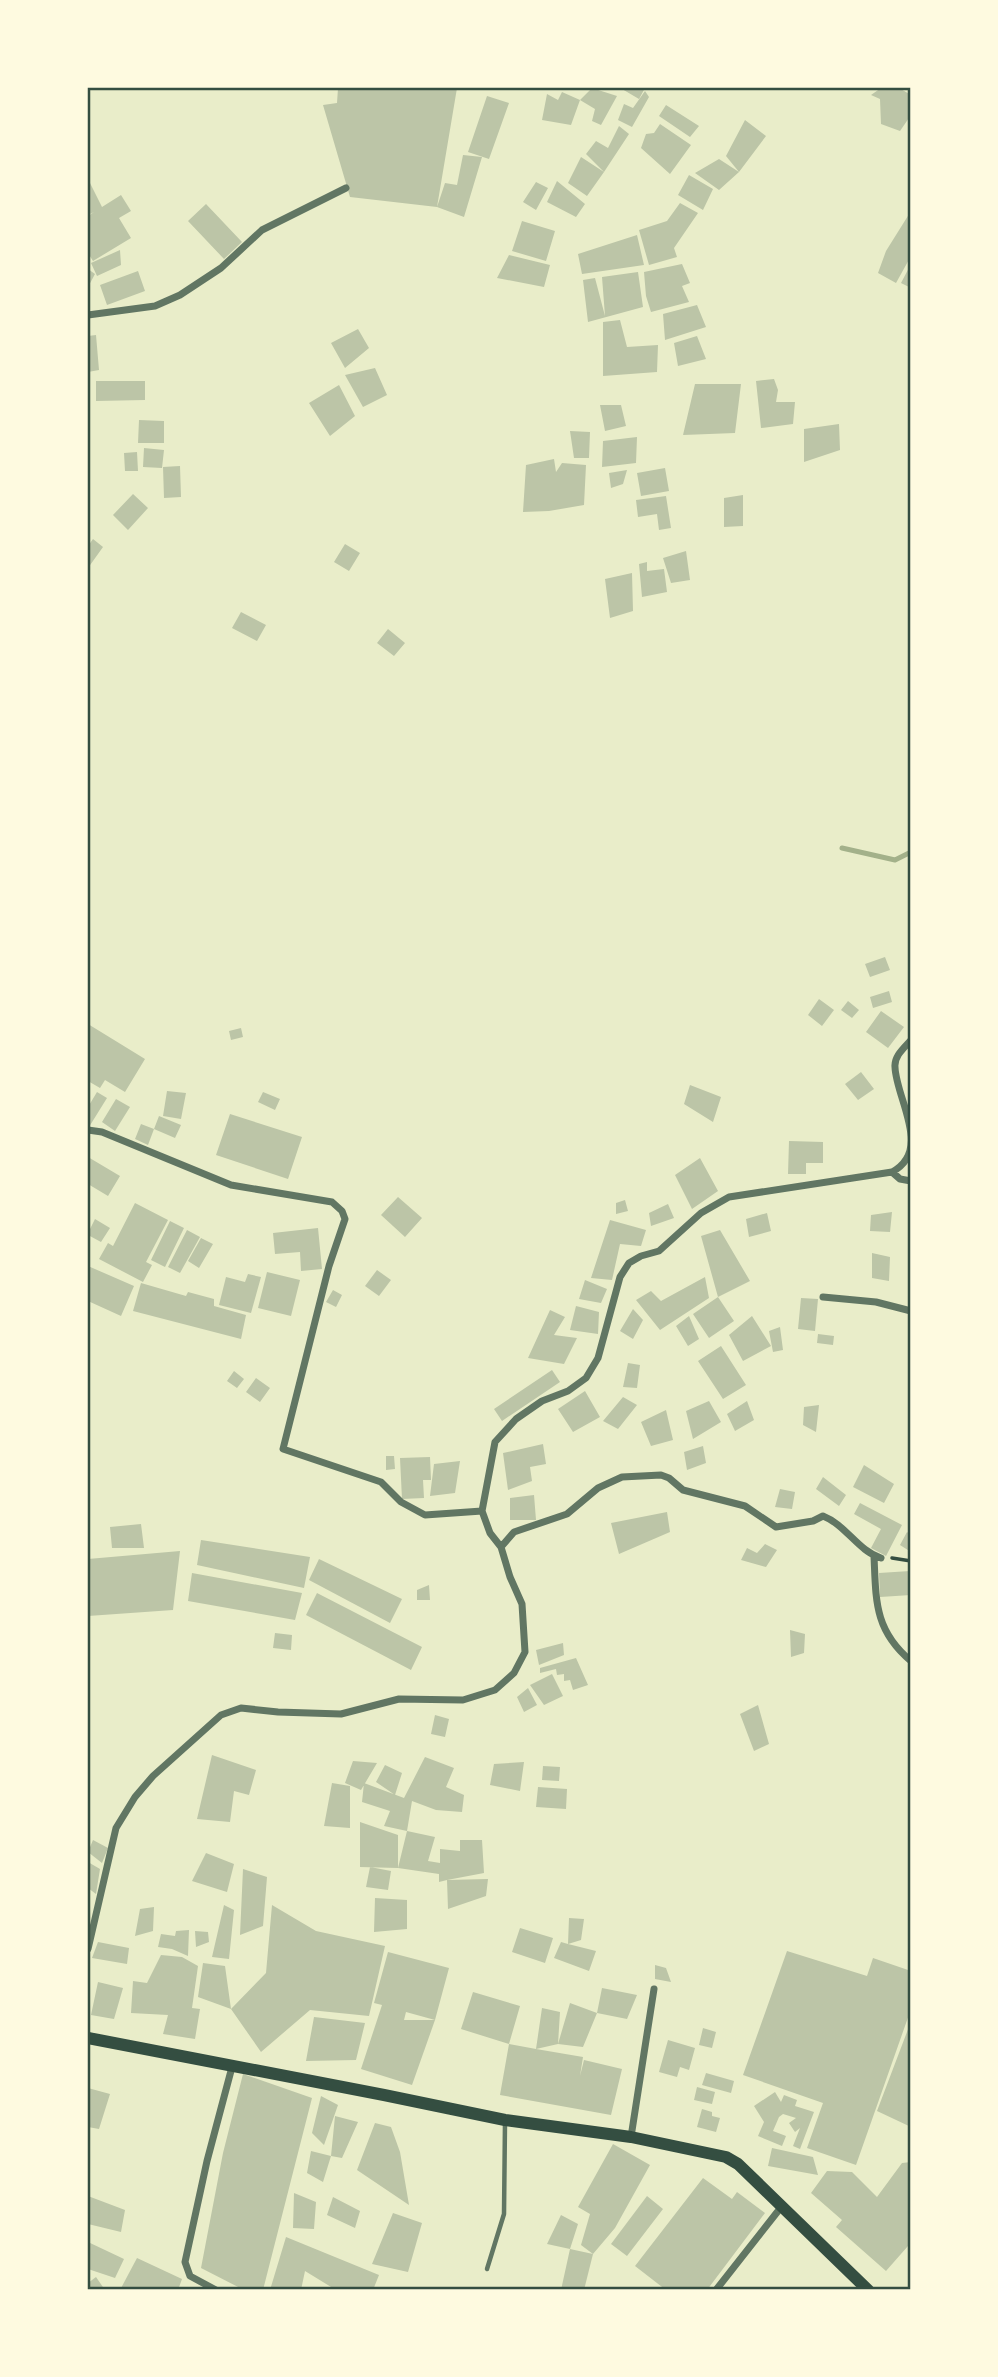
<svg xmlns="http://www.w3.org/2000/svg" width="998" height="2377" viewBox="0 0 998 2377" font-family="Roboto,sans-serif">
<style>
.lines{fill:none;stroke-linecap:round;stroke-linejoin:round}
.stream{stroke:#a3b18a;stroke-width:5}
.building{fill:#bcc5a7}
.path{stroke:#344e41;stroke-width:3.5}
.service{stroke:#617663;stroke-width:4.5}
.minor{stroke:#617663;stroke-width:7}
.secondary{stroke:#344e41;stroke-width:12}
.neatline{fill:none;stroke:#344e41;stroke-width:2.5}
</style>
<rect width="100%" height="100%" fill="#e9edc9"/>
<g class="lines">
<!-- stream -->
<path class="stream" d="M842,848L895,860L911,852"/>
</g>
<!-- building -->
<path class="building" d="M338,88H457L437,207L350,197L323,105L337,103Z
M592,88L617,96L601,125L592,121L595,109L580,100Z
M623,88H645L639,99L622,89Z
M881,88H899L911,95V115L900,131L881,124L880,99L871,95Z
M645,91L649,97L632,127L618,120L624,104L633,108Z
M562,92L580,100L571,125L542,120L547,94L558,100Z
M487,96L509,103L489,159L468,152Z
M666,105L699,126L690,137L659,116Z
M745,120L766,136L739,172L719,190L695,173L719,159L739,172L726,156Z
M660,124L691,145L670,174L641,148L646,134L654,133Z
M619,126L629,134L604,172L586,154L596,141L608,148Z
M463,155L482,157L464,217L437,207L445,183L457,185Z
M581,157L604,172L587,196L568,183Z
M689,175L713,189L703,210L678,195Z
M88,179L102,207L121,195L131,211L119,218L131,238L93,261L88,253V216L94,212L88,215Z
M557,181L585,204L576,217L547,202Z
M536,182L548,188L536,210L523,202Z
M680,203L698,213L674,248L677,257L649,265L639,230L667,221Z
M206,204L242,242L224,259L188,221Z
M911,211V256L896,283L878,273L886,251Z
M522,221L555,231L546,261L512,251Z
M637,235L644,265L582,274L578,254Z
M120,250L121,265L97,276L91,263Z
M509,255L550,265L544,287L497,278Z
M682,264L690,283L682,286L689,302L651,312L646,296L644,272Z
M911,264V288L901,283Z
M88,269L95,274L88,287Z
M138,271L145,291L107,305L100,285Z
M638,272L643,307L588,322L583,280L595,278L605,316L602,277Z
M697,305L706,327L665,340L663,314Z
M620,320L627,347L658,345L657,372L603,376V322Z
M358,329L369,348L345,368L331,343Z
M96,335L99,370L88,372V336Z
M697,336L706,359L678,366L674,343Z
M375,368L387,395L363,407L345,375Z
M774,379L778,390L776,402H795L793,424L761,428L756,381Z
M96,381H145V400L96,401Z
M695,384H741L735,433L683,435Z
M339,385L355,416L330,436L309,403Z
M600,405H621L626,426L605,431Z
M139,420L164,421V443H138Z
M839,424L840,450L804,462V429Z
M570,431L590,432L589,458H574Z
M637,437L636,463L602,467L603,441Z
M144,448L164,450L162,468L143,467Z
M137,452L138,471H125L124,453Z
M554,459L556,472L562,463L586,465L584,505L549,511L523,512L526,465Z
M180,466L181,497L164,498L163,467Z
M665,468L669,491L641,496L637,473Z
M627,470L623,484L611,488L609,473Z
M133,494L148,508L128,530L113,515Z
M743,495V526L724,527V498Z
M666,496L671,528L659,530L657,514L638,517L636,500Z
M93,539L103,547L88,568V546Z
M345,544L360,553L349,571L334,562Z
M686,551L690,580L671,583L663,558Z
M647,562V571L664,569L667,592L642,597L639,564Z
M632,573L633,611L610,618L605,579Z
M241,612L266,625L257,641L232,628Z
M388,629L405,643L394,656L377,643Z
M885,957L890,970L870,977L865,964Z
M889,991L892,1002L873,1008L870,997Z
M819,999L834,1010L822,1026L808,1015Z
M848,1001L859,1010L852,1018L841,1010Z
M881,1011L904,1027L888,1048L866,1032Z
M88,1024L145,1059L125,1092L105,1080L100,1088L88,1081Z
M241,1028L243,1037L231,1040L229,1031Z
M861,1072L874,1089L858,1100L845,1084Z
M690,1085L721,1097L713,1122L684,1104Z
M167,1091L186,1093L181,1119L163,1116Z
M97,1092L107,1098L89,1127L88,1107Z
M263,1092L280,1099L275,1110L258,1102Z
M116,1099L130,1107L115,1131L102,1122Z
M230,1114L302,1137L288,1179L216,1155Z
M159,1116L181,1125L175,1138L154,1129L148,1145L135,1139L141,1124L154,1129Z
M789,1141L823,1142V1163H806V1174H788Z
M88,1157L120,1176L108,1196L88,1184Z
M700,1158L718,1191L692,1209L675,1175Z
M398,1197L422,1218L405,1237L381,1215Z
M625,1200L628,1211L616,1214V1203Z
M135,1203L168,1220L146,1262L152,1265L143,1282L99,1259L108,1243L113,1246Z
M668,1204L674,1218L651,1226L649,1213Z
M892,1212L890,1232L870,1231L871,1215Z
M767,1213L771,1231L749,1237L746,1219Z
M95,1219L110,1228L101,1242L88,1235V1227L90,1229Z
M610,1220L646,1230L641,1246L620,1244L612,1280L591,1278Z
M170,1221L184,1228L165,1267L151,1260Z
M318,1228L322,1269L301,1271L300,1252L275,1254L273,1233Z
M187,1230L200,1237L180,1273L168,1267Z
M720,1230L750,1281L718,1297L734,1321L709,1338L693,1314L718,1297L701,1236Z
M201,1238L213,1244L199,1268L188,1261Z
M872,1253L890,1257L889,1281L872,1278Z
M88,1266L134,1286L121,1316L88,1301Z
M377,1270L391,1280L379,1296L365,1286Z
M267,1272L300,1280L291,1316L258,1308Z
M248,1274L261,1277L251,1313L219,1305L226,1277L245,1282Z
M705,1277L709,1298L660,1330L636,1300L651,1291L661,1301Z
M585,1280L607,1289L601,1303L579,1299Z
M141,1283L186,1296L188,1292L214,1299V1306L246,1315L241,1339L133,1311Z
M333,1290L342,1295L336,1307L326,1302Z
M801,1298L818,1299L815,1331L798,1329Z
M576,1306L599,1312L598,1334L570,1330Z
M633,1309L643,1320L633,1339L620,1331Z
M550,1310L565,1317L554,1335L577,1338L564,1364L528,1358Z
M689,1316L699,1339L688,1346L676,1326Z
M752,1316L771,1346L743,1361L729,1335Z
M780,1327L783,1350L773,1352L769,1331Z
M818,1334L834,1336L833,1345L817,1343Z
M721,1346L746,1385L723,1399L698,1361Z
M628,1363L640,1365L637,1388L623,1387Z
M552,1370L560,1382L502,1421L494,1409Z
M234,1371L244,1379L237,1388L227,1381Z
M256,1378L270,1388L260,1402L246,1392Z
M585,1391L600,1417L573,1432L558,1409Z
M623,1397L637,1405L618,1429L603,1421Z
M709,1401L721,1422L693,1439L686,1411Z
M747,1401L754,1420L735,1431L727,1414Z
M819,1405L816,1432L803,1425L804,1407Z
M666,1410L673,1440L651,1446L641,1422Z
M543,1444L546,1464L530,1467L532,1481L508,1490L503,1453Z
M703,1446L706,1463L687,1470L684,1452Z
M386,1456H394L395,1469L386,1470Z
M430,1457L431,1480H423L424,1498L402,1499L400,1458Z
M460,1461L455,1493L430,1496L434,1464Z
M864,1465L894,1484L884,1503L853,1487Z
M823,1477L846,1495L839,1506L816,1489Z
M780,1489L795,1492L792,1509L775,1507Z
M534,1495L536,1520H510V1498Z
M860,1503L902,1525L886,1556L871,1548L881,1529L854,1514Z
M667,1512L670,1532L619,1554L611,1523Z
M141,1524L144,1548H112L110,1527Z
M907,1532L911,1535V1552L900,1545Z
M201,1540L310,1557L304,1588L197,1565Z
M765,1544L777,1550L766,1567L741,1560L747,1548L757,1553Z
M180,1551L173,1610L88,1616V1559Z
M319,1559L402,1599L390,1623L309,1580Z
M910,1571L911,1595L880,1597L879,1573Z
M192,1573L302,1593L295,1620L188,1601Z
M429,1585L430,1600H417V1590Z
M317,1593L422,1647L411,1670L306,1615Z
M790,1630L805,1634L804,1653L791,1657Z
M275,1633L292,1635L291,1650L273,1648Z
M563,1643L564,1655L539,1665L536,1650Z
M576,1658L588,1685L573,1690L570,1680L564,1681V1674L557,1675L556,1669L540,1673V1668Z
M552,1674L563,1696L544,1705L530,1685Z
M528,1688L537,1705L524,1712L517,1697Z
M758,1705L769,1744L754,1751L740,1714Z
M435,1715L449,1719L445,1737L431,1734Z
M212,1755L256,1770L249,1795L234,1791L230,1822L197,1819Z
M425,1757L454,1768L446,1787L464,1795L462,1812L436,1810L412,1801L407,1831L435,1837L428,1861L440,1863V1849L460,1851V1840H482L484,1873L447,1880L488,1879L486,1896L448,1909L447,1880L439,1882V1874L398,1868L407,1831L384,1826L390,1811L362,1802L364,1783L404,1798Z
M353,1761L377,1763L361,1790L345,1783Z
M524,1762L520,1791L490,1785L494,1764Z
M385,1765L402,1773L395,1795L376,1782Z
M543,1766L560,1767L559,1781L542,1780Z
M332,1783L350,1786V1828L324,1826Z
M538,1787L567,1789L566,1809L536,1807Z
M360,1822L398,1835V1868L360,1867Z
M93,1840L108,1848L102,1863L88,1852Z
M206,1853L234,1864L227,1892L192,1881Z
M88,1862L100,1869L96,1894L88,1888Z
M370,1867L391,1871L388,1890L366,1887Z
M243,1869L267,1877L263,1926L240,1935Z
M375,1898L407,1900V1929L374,1932Z
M224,1905L234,1910L229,1959L212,1957Z
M272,1905L316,1931L385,1946L369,2016L310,2010L261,2052L231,2009L266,1973Z
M154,1907L153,1931L135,1936L140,1909Z
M569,1918L584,1919L581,1940L568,1944L596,1951L589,1971L554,1958L561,1942L568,1944Z
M520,1928L553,1938L545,1963L512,1952Z
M189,1930L188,1956L172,1949L158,1947L161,1934L175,1936L176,1931Z
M195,1931L208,1932L209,1942L196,1947Z
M98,1942L129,1948L127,1964L92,1958Z
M787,1951L867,1976L873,1958L911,1971V2009L856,2165L807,2148L823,2103L743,2075Z
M388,1952L449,1968L435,2020L406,2012L404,2020H435L412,2085L361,2069L382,2005L374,2003Z
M161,1955L182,1957L198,1966L192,2008L200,2009L195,2039L163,2034L168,2015L131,2013L133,1981L147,1983Z
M203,1963L225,1966L231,2009L198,1997Z
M655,1965L666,1968L671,1982L655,1979Z
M98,1982L123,1988L114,2019L91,2015Z
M602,1988L637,1995L627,2019L597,2013Z
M473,1992L520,2006L509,2044L461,2029Z
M570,2003L597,2013L583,2047L558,2044Z
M542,2008L560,2012L558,2044L536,2049L583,2057L580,2076L584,2060L622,2069L611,2115L500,2095L509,2044L536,2049Z
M314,2017L365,2023L356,2060L306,2061Z
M910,2024H911V2127L877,2111Z
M703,2028L716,2032L712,2048L699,2045Z
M668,2040L695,2048L689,2070L680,2067L677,2077L659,2072Z
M706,2073L734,2081L731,2093L702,2085Z
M243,2074L312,2098L263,2290H244L201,2268L223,2153Z
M697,2087L715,2092L712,2104L694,2100Z
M88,2088L110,2094L99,2129L88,2127Z
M775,2092L781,2102L784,2095L797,2100L795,2106L814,2112L800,2149L793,2146L800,2128L795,2132L789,2123L796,2118L783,2114L779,2117L773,2131L786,2136L782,2146L758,2136L764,2122L754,2106Z
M321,2096L338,2105L324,2145L312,2133Z
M702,2109L712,2112V2116L720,2118L716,2132L697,2127Z
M335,2116L358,2122L342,2158L331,2156Z
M375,2123L391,2127L400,2152L409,2205L357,2170Z
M613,2144L650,2165L615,2228L593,2254L581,2245L590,2214L578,2207Z
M772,2148L813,2157L818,2175L768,2166Z
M311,2151L331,2156L323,2182L307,2173Z
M911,2162V2248L908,2246L886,2271L836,2227L842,2220L811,2193L827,2171L852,2172L877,2197L902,2163Z
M703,2178L732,2199L737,2192L765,2213L707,2290H666L635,2266Z
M294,2193L316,2202L314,2229L293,2228Z
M88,2196L125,2210L121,2232L88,2224Z
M647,2196L663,2209L627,2256L611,2244Z
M333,2197L360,2211L355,2228L327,2215Z
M393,2213L422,2223L408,2272L372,2264Z
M561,2215L578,2224L570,2249L593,2254L584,2290H561L570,2249L547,2244Z
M286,2237L379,2275L373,2290H336L305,2271L301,2290H270Z
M88,2242L124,2259L115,2278L88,2269Z
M137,2258L182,2279L178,2290H120Z
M96,2277L105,2290H88V2283Z"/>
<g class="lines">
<!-- path -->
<path class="path" d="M892,1558L911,1561"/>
<!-- service -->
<path class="service" d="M487,2269L504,2214L505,2122"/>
<!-- minor -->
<path class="minor" d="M88,315L155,306L180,295L221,268L262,230L346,188
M88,1130L102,1132L231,1185L332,1202L342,1211L345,1219L329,1266L283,1449L381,1482L401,1502L425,1515L482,1511
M892,1172L900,1179L911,1181
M823,1297L876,1302L911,1311
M501,1547L514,1532L567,1514L598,1488L622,1477L661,1475L669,1478L683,1490L745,1506L776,1527L813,1521L823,1516C846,1525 858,1551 881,1558
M874,1556C876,1600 874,1630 911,1661
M88,1949L116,1828L135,1797L153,1776L221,1715L241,1708L278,1712L341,1714L399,1699L463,1700L495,1690L514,1673L525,1652L522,1604L510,1577L501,1547L490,1533L482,1511L495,1442L516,1419L542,1401L568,1391L586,1378L598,1358L620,1277L629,1263L641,1256L659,1251L701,1213L729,1197L892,1172C933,1150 896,1099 895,1067C894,1056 904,1048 911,1040
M631,2137L654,1989
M216,2290L190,2276L185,2262L207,2161L232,2067
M716,2290L782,2206"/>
<!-- secondary -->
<path class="secondary" d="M88,2038L384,2095L505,2120L631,2137L726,2157L738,2164L868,2290"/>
</g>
<!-- border -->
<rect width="998" height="2377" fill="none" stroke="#fefae0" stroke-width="178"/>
<rect x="89" y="89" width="820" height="2199" class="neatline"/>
</svg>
